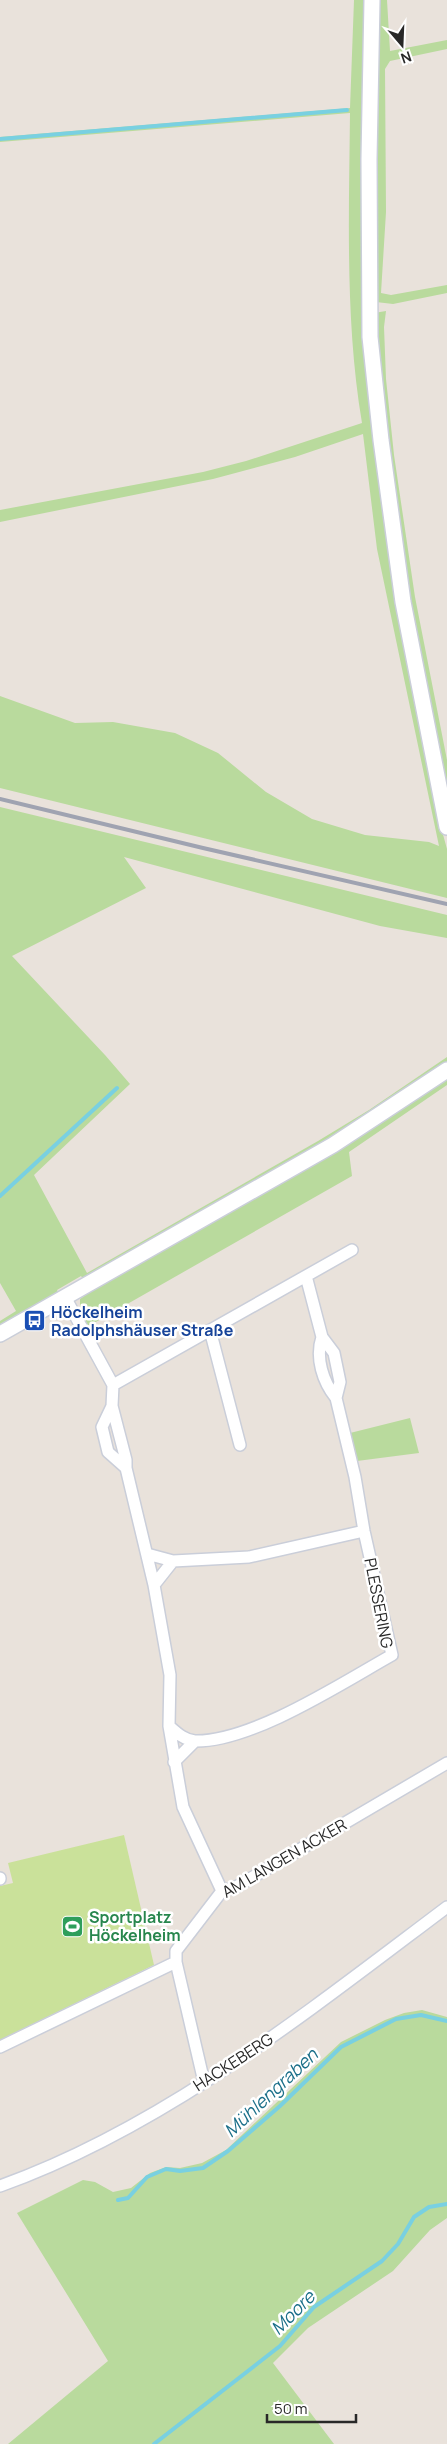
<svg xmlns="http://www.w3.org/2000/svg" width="447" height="2444" viewBox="0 0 447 2444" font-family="Manrope,sans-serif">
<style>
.grass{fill:#b9da9d}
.pitch{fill:#cae19a}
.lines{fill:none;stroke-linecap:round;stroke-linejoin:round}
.stream{stroke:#79d0e1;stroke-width:4}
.minor-casing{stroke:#caced9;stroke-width:14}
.tertiary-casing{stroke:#caced9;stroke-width:18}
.minor{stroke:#fff;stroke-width:11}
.tertiary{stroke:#fff;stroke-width:15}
.rail{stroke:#9fa3b1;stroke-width:4}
.labels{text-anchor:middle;stroke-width:5;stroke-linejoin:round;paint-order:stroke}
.transit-label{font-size:16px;font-weight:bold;fill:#164399;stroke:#fff;text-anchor:start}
.street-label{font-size:16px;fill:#282828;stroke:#fff}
.leisure-label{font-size:16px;font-weight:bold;fill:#27864d;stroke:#fff;text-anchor:start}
.water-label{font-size:18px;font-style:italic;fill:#1b6f89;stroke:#fff}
</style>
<rect width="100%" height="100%" fill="#e9e2db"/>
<!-- grass -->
<path class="grass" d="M354,0H367L364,300L439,820L447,849V898L0,788V696L75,723L113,722L175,733L218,753L266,792L312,819L365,835L429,842L439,846L377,549L363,434L295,457L213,479L0,522V510L203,472L246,461L362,423C345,322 349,216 350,113L0,142V137L350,108Z
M377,0H387L390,51L447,40V49L390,61L385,69L386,212L381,293L391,295L447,285V293L393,304L376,302L375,298Z
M386,311L384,327L386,379L394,455L415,597L447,760V804L400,551L374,313Z
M0,807L447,915V938L380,926L124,857L146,888L12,956L105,1055L130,1084L34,1175L87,1273L318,1141L369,1110L447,1057V1064L362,1122L84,1280L81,1276L57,1290L59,1294L0,1327V1321L16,1311L0,1283Z
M447,1076V1085L349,1152L352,1176L87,1327L80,1312V1299L97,1287Z
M410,1418L419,1453L357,1461L350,1433Z
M422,2010L447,2017V2218L430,2230L393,2271L308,2328L273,2363L334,2444H8L108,2361L17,2213L83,2180L95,2182L113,2192L131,2188L150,2173L166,2167L180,2168L202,2163L226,2150L341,2042L385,2020L404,2013Z"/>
<!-- pitch -->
<path class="pitch" d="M124,1835L154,1965L0,2040V1886L13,1883L8,1863Z"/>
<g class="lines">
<!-- stream -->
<path class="stream" d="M0,139L347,110
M0,1196L117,1088
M118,2200L128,2198L147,2177L166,2169L180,2171L203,2168L228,2151L280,2106L341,2047L396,2019L421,2015L447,2021
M154,2444L280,2346L314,2307L382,2261L398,2244L414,2217L429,2207L447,2204"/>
<defs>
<path id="minor" d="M65,1297L113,1385L112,1406L102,1427L108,1452L126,1468L154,1585L170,1675L169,1726L183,1807L222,1891
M210,1330L240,1445
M322,1337C315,1358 323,1382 336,1398
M113,1385L352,1250
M112,1406L126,1460V1468
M147,1554L173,1561L249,1557L364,1531
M154,1585L173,1561
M169,1726C177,1733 184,1740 195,1741C252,1742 342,1683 392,1655L364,1531L355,1477L336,1398L340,1382L334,1353L322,1337L306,1276
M174,1762L195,1741
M0,1878V1879
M0,2047L176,1962
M204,2082L176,1962V1951L222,1891L236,1887L447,1763
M0,2186C163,2128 310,2010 447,1907"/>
<path id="tertiary" d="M372,0L369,159L370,337L381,440L403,602L447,827
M0,1334L333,1145L447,1070"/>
</defs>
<!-- minor casing -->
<use href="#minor" class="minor-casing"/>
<!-- tertiary casing -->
<use href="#tertiary" class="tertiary-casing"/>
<!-- minor -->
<use href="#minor" class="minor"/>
<!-- tertiary -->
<use href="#tertiary" class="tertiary"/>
<!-- rail -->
<path class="rail" d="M0,799L203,848L447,904"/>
</g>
<!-- icons -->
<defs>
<symbol id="bus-square" viewBox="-11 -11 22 22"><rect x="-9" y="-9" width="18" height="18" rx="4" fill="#1a4fb4" stroke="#fff"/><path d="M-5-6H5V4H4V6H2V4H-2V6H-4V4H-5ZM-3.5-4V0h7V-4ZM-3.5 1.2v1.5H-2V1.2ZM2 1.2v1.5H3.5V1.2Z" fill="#fff"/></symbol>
<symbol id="stadium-square" viewBox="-11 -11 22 22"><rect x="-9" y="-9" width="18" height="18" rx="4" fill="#2e9e5b" stroke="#fff"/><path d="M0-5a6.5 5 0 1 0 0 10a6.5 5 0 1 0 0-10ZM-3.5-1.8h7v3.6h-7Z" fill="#fff"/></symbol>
</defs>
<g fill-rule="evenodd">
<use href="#bus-square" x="22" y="1308" width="25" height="25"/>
<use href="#stadium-square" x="60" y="1914" width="25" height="25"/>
</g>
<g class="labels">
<!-- transit labels -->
<g class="transit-label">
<text x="51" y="1318">Höckelheim<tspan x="51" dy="18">Radolphshäuser Straße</tspan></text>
</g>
<!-- street labels -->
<g class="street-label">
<text transform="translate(379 1603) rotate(79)" y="6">PLESSERING</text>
<text transform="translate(284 1858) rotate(-30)" y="6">AM LANGEN ACKER</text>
<text transform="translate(233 2062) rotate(-33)" y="6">HACKEBERG</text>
</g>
<!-- leisure labels -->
<g class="leisure-label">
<text x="89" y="1923">Sportplatz<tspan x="89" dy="18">Höckelheim</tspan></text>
</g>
<!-- water labels -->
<g class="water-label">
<text transform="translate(271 2093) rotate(-43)" y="6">Mühlengraben</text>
<text transform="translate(293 2313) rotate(-45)" y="6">Moore</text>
</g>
</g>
<!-- north arrow -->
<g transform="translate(402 45) rotate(161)" stroke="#ffffff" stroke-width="4" paint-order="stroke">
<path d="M0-4L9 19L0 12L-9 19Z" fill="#282828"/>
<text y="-8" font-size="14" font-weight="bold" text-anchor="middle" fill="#282828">N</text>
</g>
<!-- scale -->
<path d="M267 2414v8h89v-8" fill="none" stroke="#282828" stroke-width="2.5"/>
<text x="274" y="2414" font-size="15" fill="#282828" stroke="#ffffff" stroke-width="4" paint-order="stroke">50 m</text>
</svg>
